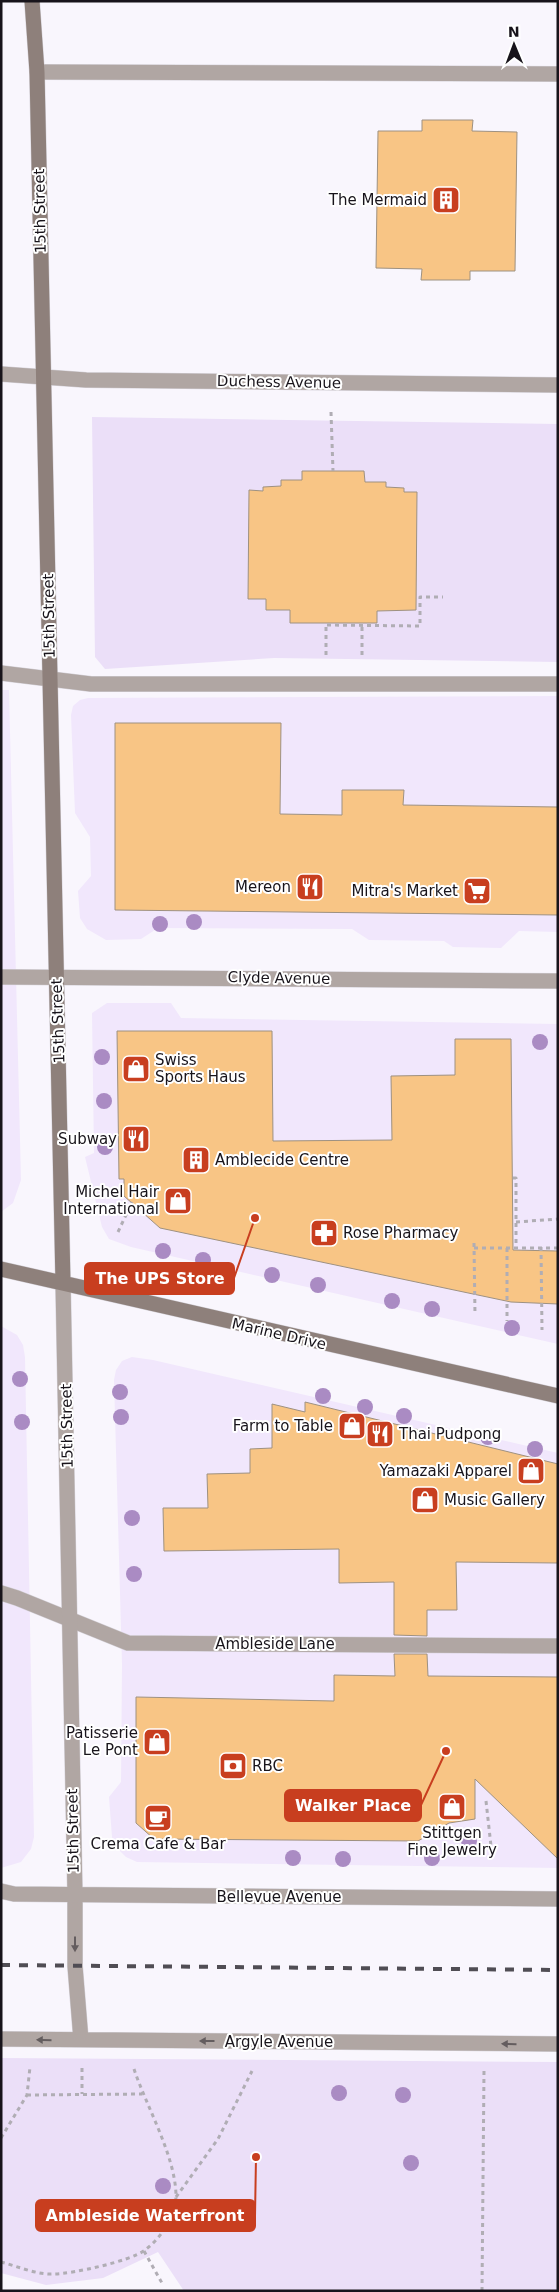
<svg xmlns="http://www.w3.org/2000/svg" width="559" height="2292" viewBox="0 0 559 2292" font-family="'DejaVu Sans',sans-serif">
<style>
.built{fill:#f1e7fc}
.green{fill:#ebdff8}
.building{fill:#f8c585;stroke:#9e9181}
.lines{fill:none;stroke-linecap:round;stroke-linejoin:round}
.service-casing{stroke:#d5d2d9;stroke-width:16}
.minor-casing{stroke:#d5d2d9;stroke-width:16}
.tertiary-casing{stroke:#d5d2d9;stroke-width:16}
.secondary-casing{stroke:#d5d2d9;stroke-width:16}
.path{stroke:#b0adb4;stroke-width:3;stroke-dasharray:4 4;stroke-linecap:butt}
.service{stroke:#b0a6a3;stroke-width:15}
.minor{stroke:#b0a6a3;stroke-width:15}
.tertiary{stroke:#b0a6a3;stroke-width:15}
.secondary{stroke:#8e807b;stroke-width:15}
.rail{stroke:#504d54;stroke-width:4;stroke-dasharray:9 9;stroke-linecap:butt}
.tree{fill:#aa8bc3}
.oneway{fill:#645d5f}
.labels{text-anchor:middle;stroke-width:4;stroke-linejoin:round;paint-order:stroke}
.poi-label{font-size:15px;fill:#18141b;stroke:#fff;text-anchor:end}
.street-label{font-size:15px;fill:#18141b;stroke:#fff}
.leader{fill:none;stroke:#c83e1f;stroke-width:2}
.callout-dot{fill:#c83e1f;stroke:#fff;stroke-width:2}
.callout{fill:#c83e1f;stroke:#c83e1f;stroke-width:2}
.callout-label{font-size:16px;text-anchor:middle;font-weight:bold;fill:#fff}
</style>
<rect width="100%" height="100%" fill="#f9f6fd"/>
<!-- built -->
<path class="built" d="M1,690H9L21,1180L13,1203L1,1212Z
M558,696V932L519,931L501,948L453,947L444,941L369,940L352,929L158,928L141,939L106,940L87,929L80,918L78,891L91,876L90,837L75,813L71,715L73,706L80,700L88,698Z
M107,1003H171L181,1018L558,1024V1344L131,1247L109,1239L102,1227L85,1157L94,1153L92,1013Z
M1,1326L17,1335L23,1345L25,1357L34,1837L31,1849L21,1862L1,1868Z
M132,1357L153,1360L558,1453V1868L137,1862L126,1857L116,1847L112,1837L109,1797L121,1782L122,1664L114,1380L116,1370L122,1361Z"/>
<!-- green -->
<path class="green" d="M92,417L558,424V662L274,658L105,669L95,657Z
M1,2058L558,2062V2291H184L158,2252L103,2278L46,2285L1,2273Z"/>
<!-- building -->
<path class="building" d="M422,120H473L472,131L517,132L515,271H470V280H421L422,269L376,268L378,131H422Z
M302,471H364L365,482H386V487L404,488V492H417L416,610L377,611V623H290V610H266V599H248L249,490L263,491V487L281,486V480H302Z
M115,723H281L280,814L342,815V790H404L403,805L558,807V915L115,910Z
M117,1031H272L273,1141L392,1140L391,1076L455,1075V1039H511L513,1250L558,1251V1304L511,1302L160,1228L124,1196V1179H119Z
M305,1402L558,1464V1563L456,1562L457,1610H427V1636L394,1635V1582L339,1583V1549L164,1551L163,1508H208L207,1474L250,1473V1449L272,1448V1404L305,1412Z
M394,1654H427L428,1676L558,1677V1859L475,1779V1819L449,1823L418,1841L154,1839L136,1823V1697L334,1701V1675L395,1676Z"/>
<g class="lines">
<defs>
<path id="service" d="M37,72L558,74
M1,673L91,684H558
M1,1593L17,1598L128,1643L558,1646"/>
<path id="minor" d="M1,374L86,380L558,385
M1,977L558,981
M75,1895V1966L81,2040
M1,2039L558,2044"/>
<path id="tertiary" d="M63,1283L75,1895
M1,1891L14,1894L558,1899"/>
<path id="secondary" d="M32,1L37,72L63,1283
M1,1269L558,1396"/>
</defs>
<!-- service casing -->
<use href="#service" class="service-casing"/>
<!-- minor casing -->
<use href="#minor" class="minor-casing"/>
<!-- tertiary casing -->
<use href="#tertiary" class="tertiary-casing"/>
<!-- secondary casing -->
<use href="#secondary" class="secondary-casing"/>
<!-- path -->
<path class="path" d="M331,412L333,471
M327,625L420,626V597H443
M326,655V623
M362,655V623
M513,1178H516V1248
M516,1222L558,1219
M118,1232L132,1202
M474,1243L475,1315
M541,1247L542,1330
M474,1248H558
M507,1248V1321
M486,1801L492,1855
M82,2068V2094
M27,2095L142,2094
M1,2138L27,2095L30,2067
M176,2197L218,2139L252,2071
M144,2251L162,2283
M1,2262C17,2266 37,2275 53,2274C72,2274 131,2261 145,2250C161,2238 176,2216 176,2195C175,2155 147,2108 134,2069
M482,2291L484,2071"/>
<!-- service -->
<use href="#service" class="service"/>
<!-- minor -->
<use href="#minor" class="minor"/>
<!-- tertiary -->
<use href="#tertiary" class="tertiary"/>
<!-- secondary -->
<use href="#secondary" class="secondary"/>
<!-- rail -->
<path class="rail" d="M1,1965L558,1970"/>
</g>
<!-- trees -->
<g class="tree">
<circle cx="194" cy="922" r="8"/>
<circle cx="160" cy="924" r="8"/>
<circle cx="540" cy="1042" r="8"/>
<circle cx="102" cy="1057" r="8"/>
<circle cx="104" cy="1101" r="8"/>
<circle cx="105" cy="1147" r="8"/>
<circle cx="163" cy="1251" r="8"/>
<circle cx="203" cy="1260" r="8"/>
<circle cx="272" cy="1275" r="8"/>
<circle cx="318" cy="1285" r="8"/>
<circle cx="392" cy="1301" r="8"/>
<circle cx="432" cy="1309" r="8"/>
<circle cx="512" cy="1328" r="8"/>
<circle cx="20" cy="1379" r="8"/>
<circle cx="120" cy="1392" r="8"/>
<circle cx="323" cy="1396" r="8"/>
<circle cx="365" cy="1407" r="8"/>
<circle cx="404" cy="1416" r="8"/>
<circle cx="121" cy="1417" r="8"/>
<circle cx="22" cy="1422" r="8"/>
<circle cx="488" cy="1437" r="8"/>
<circle cx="535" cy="1449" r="8"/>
<circle cx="132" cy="1518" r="8"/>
<circle cx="134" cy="1574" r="8"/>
<circle cx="469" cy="1841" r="8"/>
<circle cx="293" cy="1858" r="8"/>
<circle cx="432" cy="1858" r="8"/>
<circle cx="343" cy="1859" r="8"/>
<circle cx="339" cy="2093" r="8"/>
<circle cx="403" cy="2095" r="8"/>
<circle cx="411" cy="2163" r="8"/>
<circle cx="163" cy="2186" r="8"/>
</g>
<!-- one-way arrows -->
<defs><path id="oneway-solid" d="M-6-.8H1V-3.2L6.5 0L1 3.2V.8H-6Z" transform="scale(1.25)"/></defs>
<g class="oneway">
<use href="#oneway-solid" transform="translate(75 1944) rotate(90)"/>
<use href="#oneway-solid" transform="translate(44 2040) rotate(-179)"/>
<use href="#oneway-solid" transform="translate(207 2041) rotate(-180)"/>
<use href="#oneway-solid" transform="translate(509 2044) rotate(-179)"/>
</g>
<!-- icons -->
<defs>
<symbol id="building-square" viewBox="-11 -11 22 22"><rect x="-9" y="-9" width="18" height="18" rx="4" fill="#c83e1f" stroke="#fff"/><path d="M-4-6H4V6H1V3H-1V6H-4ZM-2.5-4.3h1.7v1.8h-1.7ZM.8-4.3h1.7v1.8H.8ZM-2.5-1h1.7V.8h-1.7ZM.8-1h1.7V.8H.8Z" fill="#fff"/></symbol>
<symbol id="restaurant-square" viewBox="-11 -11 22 22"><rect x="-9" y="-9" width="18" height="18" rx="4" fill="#c83e1f" stroke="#fff"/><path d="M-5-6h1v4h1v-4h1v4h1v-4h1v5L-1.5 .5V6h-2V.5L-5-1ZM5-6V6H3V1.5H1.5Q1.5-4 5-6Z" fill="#fff"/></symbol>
<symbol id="supermarket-square" viewBox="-11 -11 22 22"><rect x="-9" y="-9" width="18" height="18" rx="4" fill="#c83e1f" stroke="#fff"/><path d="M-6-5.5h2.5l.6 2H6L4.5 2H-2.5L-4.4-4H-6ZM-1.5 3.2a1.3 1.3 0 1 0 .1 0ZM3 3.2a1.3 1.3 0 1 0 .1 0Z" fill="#fff"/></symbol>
<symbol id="shop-square" viewBox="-11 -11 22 22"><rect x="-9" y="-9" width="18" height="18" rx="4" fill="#c83e1f" stroke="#fff"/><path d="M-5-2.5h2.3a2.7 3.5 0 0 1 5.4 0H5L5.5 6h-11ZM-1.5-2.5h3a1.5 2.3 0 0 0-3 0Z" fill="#fff"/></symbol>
<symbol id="pharmacy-square" viewBox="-11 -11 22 22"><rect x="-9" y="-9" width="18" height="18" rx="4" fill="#c83e1f" stroke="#fff"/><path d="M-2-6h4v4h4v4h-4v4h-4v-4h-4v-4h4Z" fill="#fff"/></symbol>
<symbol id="bank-square" viewBox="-11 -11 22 22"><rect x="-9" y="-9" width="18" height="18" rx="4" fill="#c83e1f" stroke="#fff"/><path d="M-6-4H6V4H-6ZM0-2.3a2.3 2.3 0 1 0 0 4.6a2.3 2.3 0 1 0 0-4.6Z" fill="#fff"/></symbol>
<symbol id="cafe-square" viewBox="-11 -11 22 22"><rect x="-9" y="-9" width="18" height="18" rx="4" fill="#c83e1f" stroke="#fff"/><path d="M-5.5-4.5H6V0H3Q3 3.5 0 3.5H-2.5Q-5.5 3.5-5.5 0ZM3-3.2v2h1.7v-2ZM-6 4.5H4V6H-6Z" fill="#fff"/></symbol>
</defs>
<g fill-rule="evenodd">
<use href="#building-square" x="430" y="184" width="32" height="32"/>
<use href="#restaurant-square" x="294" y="871" width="32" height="32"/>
<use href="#supermarket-square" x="461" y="875" width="32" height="32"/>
<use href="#shop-square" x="120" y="1053" width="32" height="32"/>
<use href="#restaurant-square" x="120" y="1123" width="32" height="32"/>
<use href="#building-square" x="180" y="1144" width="32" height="32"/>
<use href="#shop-square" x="162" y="1185" width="32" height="32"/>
<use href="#pharmacy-square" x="308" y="1217" width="32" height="32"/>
<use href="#shop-square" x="336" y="1410" width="32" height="32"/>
<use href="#restaurant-square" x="364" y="1418" width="32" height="32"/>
<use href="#shop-square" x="515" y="1455" width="32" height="32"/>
<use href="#shop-square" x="409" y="1484" width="32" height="32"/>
<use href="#shop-square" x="141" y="1726" width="32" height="32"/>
<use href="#bank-square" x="217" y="1750" width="32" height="32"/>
<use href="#shop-square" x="436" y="1791" width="32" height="32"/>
<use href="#cafe-square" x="142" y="1802" width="32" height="32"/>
</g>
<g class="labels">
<!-- poi labels -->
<g class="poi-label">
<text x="427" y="205">The Mermaid</text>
<text x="291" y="892">Mereon</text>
<text x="458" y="896">Mitra's Market</text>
<text x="155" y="1065" text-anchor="start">Swiss<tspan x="155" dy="17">Sports Haus</tspan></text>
<text x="117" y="1144">Subway</text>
<text x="215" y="1165" text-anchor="start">Amblecide Centre</text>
<text x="159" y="1197">Michel Hair<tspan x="159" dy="17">International</tspan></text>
<text x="343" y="1238" text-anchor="start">Rose Pharmacy</text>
<text x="333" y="1431">Farm to Table</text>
<text x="399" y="1439" text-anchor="start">Thai Pudpong</text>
<text x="512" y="1476">Yamazaki Apparel</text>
<text x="444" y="1505" text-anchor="start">Music Gallery</text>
<text x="138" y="1738">Patisserie<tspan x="138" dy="17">Le Pont</tspan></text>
<text x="252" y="1771" text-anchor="start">RBC</text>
<text x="452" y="1838" text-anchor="middle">Stittgen<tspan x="452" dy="17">Fine Jewelry</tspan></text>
<text x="158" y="1849" text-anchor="middle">Crema Cafe &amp; Bar</text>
</g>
<!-- street labels -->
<g class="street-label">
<text transform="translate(40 211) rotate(-91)" y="5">15th Street</text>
<text transform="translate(279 382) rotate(1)" y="5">Duchess Avenue</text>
<text transform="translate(49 616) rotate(-91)" y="5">15th Street</text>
<text transform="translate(279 978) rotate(1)" y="5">Clyde Avenue</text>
<text transform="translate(58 1021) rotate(-92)" y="5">15th Street</text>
<text transform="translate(279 1334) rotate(13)" y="5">Marine Drive</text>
<text transform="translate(67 1426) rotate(-91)" y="5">15th Street</text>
<text x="275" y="1649">Ambleside Lane</text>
<text transform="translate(73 1831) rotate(-91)" y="5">15th Street</text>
<text x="279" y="1902">Bellevue Avenue</text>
<text x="279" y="2047">Argyle Avenue</text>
</g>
</g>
<!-- callouts -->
<path class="leader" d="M255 1218L234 1278M446 1751L421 1805M256 2157L255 2216"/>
<g class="callout-dot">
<circle cx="255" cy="1218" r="5"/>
<circle cx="446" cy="1751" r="5"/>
<circle cx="256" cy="2157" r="5"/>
</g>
<g class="callout">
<rect x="85" y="1263" width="149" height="31" rx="5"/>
<rect x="285" y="1790" width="136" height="31" rx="5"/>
<rect x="36" y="2200" width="219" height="31" rx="5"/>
</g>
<g class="callout-label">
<text x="160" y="1284">The UPS Store</text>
<text x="353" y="1811">Walker Place</text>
<text x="145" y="2221">Ambleside Waterfront</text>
</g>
<!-- border -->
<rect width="559" height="2292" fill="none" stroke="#18141b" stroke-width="5"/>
<!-- north arrow -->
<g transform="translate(514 45) rotate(359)" stroke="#ffffff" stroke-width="4" paint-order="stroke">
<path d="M0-4L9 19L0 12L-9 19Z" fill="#18141b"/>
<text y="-8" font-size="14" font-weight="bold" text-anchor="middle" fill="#18141b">N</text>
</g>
</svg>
